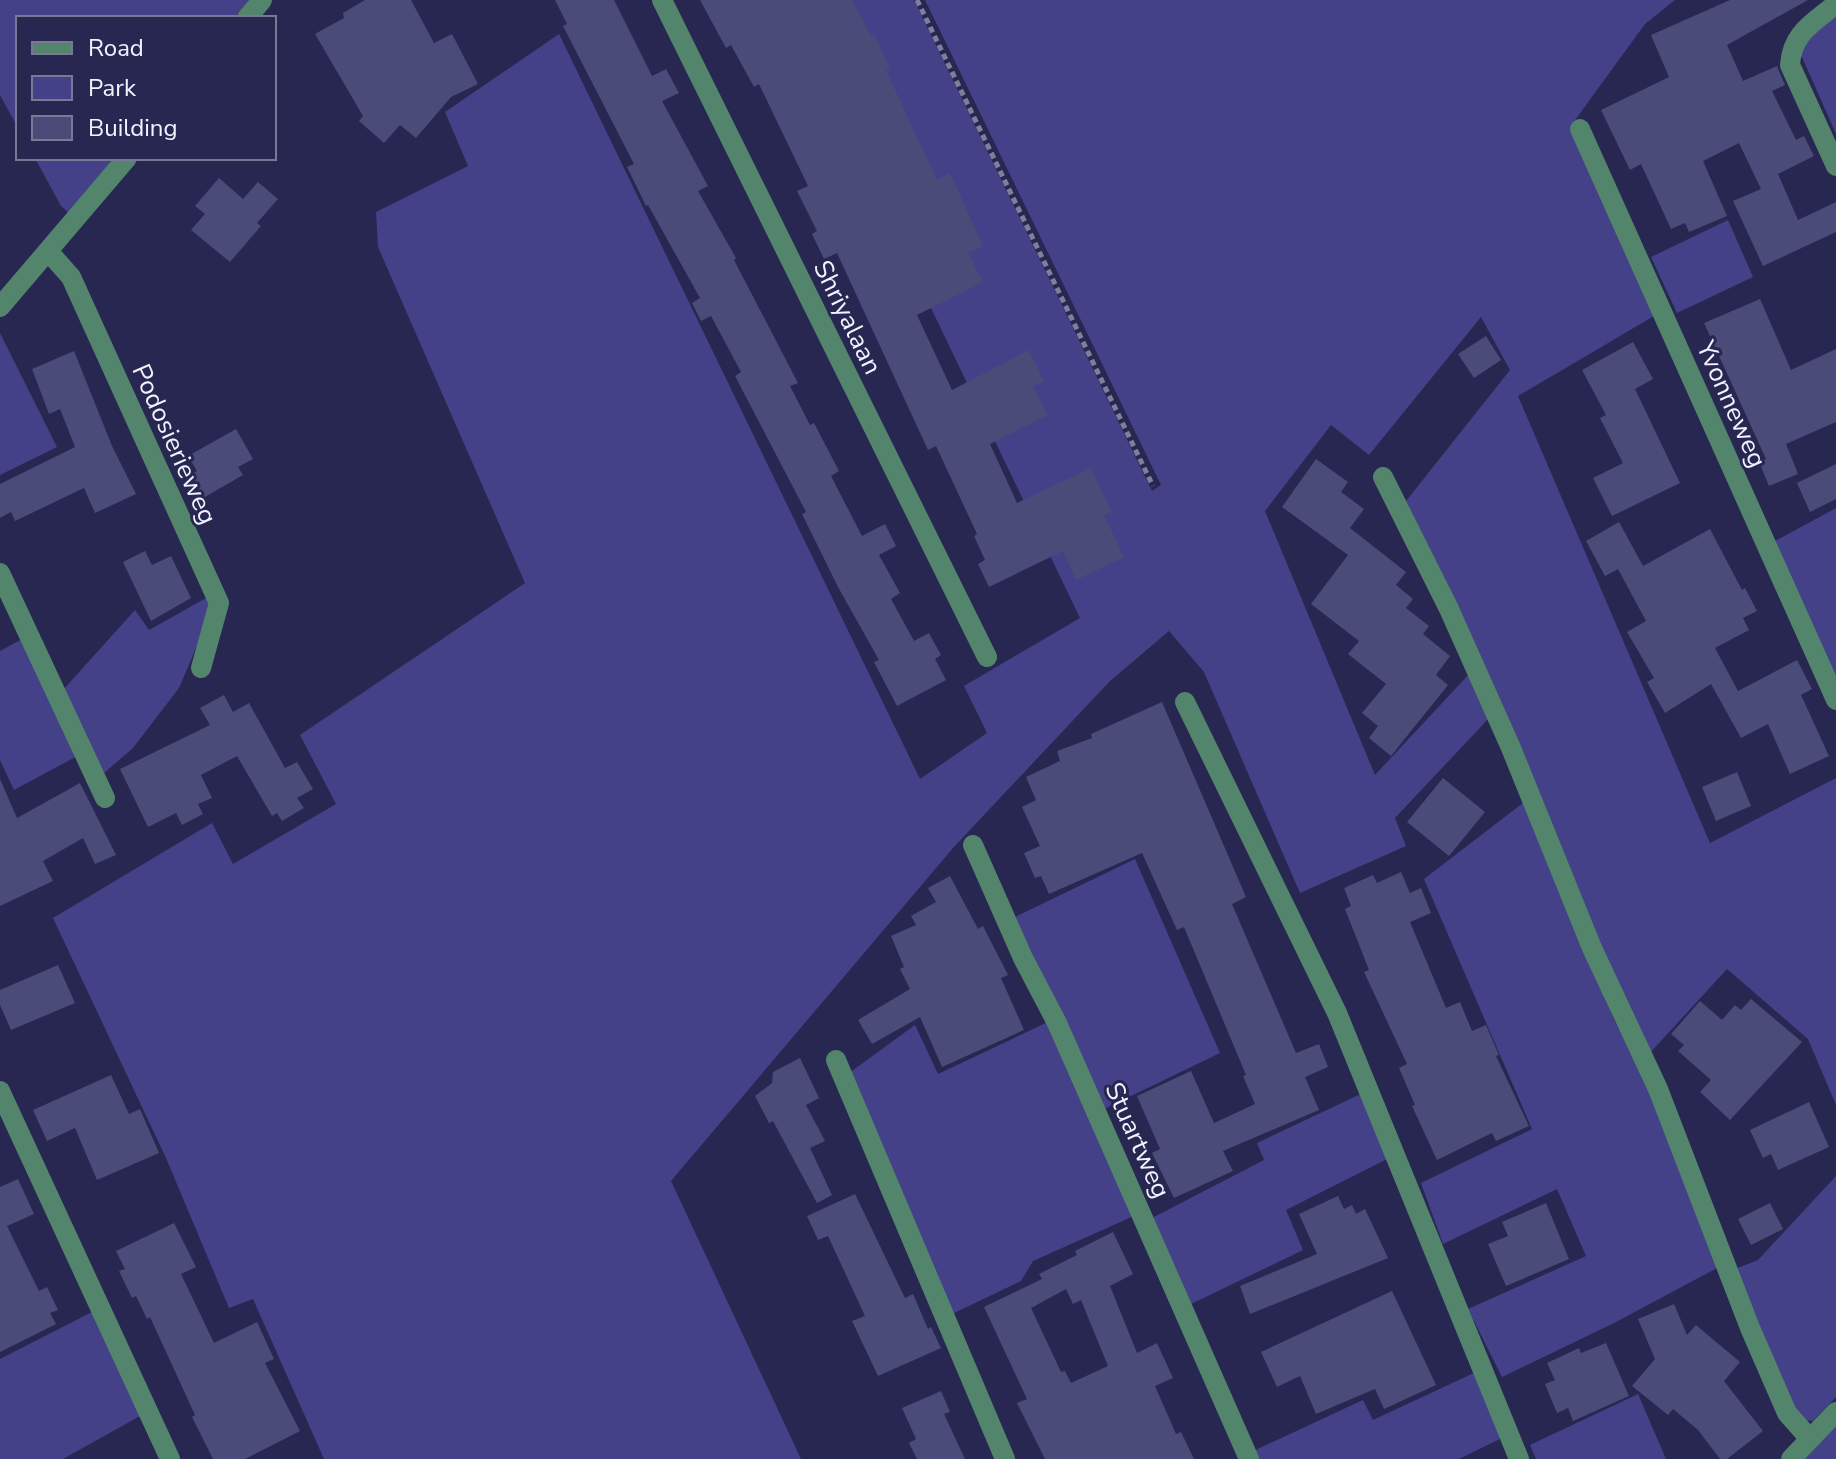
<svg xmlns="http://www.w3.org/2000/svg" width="1836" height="1459" viewBox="0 0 1836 1459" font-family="'Nunito Sans',sans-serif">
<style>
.green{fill:#444188}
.building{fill:#4a4b79;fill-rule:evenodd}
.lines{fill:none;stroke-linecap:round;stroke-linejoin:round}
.path{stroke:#7f7f9c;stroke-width:5;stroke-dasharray:6 4;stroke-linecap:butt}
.minor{stroke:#52856c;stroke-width:20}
.labels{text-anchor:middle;stroke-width:6;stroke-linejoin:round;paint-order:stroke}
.street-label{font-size:26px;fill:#f2f3fe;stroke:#282752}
</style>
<rect width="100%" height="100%" fill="#282752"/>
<!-- green -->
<path class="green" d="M0,0H249L234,18H18V128L0,95Z
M783,0H914L1152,491L1161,485L925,0H1675L1645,24L1570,127L1654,316L1518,396L1710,843L1836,778V1105L1808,1039L1727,969L1649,1054L1630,1018L1460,610L1406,501L1510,370L1481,317L1369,455L1331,425L1265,511L1375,775L1471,672L1491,716L1395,818L1406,846L1300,893L1204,672L1169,631L1110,681L953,848L671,1181L801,1459H324L253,1299L229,1308L166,1158L53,918L212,823L233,864L336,804L300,735L525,583L378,247L376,212L468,166L445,112L559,34L920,779L987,733L964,686L1080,618Z
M1836,9V134L1798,48Z
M35,158H115L69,213L61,206Z
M1728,220L1753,277L1677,313L1651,257Z
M0,333L57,447L0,475Z
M1836,508V681L1775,541Z
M208,597L213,608L179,688L133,748L103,774L63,690L135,610L149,630Z
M26,637L81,754L14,790L0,760V651Z
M1523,803L1614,1020L1651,1089L1719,1267L1614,1323L1502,1377L1468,1309L1586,1256L1557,1189L1443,1244L1421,1183L1532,1129L1424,879Z
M1135,859L1220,1053L1102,1110L1013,918Z
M1050,1021L1136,1215L1033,1261L1021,1281L952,1314L849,1073L915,1025L938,1074Z
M1367,1091L1393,1156L1286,1210L1303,1250L1189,1305L1152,1218L1264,1160L1257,1143Z
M1836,1176V1397L1813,1421L1802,1420L1790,1405L1735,1269L1758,1260Z
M92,1312L140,1416L63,1459H0V1359Z
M1478,1371L1508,1435L1459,1459H1254L1251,1452L1363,1400L1373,1420Z
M1638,1394L1666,1459H1536L1530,1445Z
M1836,1426V1459H1804Z"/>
<!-- building -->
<path class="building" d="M365,0H411L434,43L452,34L478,84L451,97L416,138L400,125L384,143L359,121L363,116L315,34L344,18L343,13Z
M555,0H614L652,76L666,69L679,93L662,101L708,186L698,191L736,258L734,260L798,383L790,386L810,425L814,423L839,471L831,476L862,536L885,524L896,546L879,555L900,593L891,599L914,641L929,633L941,655L935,659L946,680L897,706L874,662L879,660L838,587L802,514L806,512L735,376L741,372L711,316L701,321L692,303L700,298L648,205L646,206L627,167L634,164L563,26L567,24Z
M700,0H852L871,36L874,34L890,68L886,70L937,180L950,173L983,246L968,253L983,282L917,315L952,390L1029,350L1044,381L1033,387L1048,415L990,444L1017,503L1091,468L1112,512L1104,515L1124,557L1076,580L1063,551L989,587L978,564L985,560L974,536L977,534L936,446L928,450L837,253L824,259L812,234L817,231L797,191L808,186L759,84L754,87L731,45L726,48Z
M1730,0H1808L1727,45L1743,81L1777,66L1785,85L1772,91L1796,140L1804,136L1814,156L1778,174L1798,220L1836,202V232L1763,266L1733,201L1761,189L1739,143L1703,161L1727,216L1689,232L1685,223L1671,229L1641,164L1630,170L1601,110L1669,77L1651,35Z
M219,178L243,199L258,182L278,199L257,223L261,226L230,262L191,230L205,214L195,206Z
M1760,299L1791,370L1836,349V422L1786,444L1798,474L1769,486L1759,462L1766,459L1704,323Z
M1486,336L1501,360L1474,378L1458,354Z
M1633,342L1653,379L1635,389L1680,483L1612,516L1593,478L1623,463L1600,418L1606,415L1582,370Z
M74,351L112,446L136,494L95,513L84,488L15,521L11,512L0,518V484L75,447L60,409L49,414L32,369Z
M236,429L253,459L238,467L243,475L198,501L185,477L197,471L188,456Z
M1316,459L1348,482L1341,492L1364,509L1350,528L1406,572L1396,585L1413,599L1406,608L1429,626L1423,634L1450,656L1436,675L1448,685L1391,756L1369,738L1378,726L1362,713L1386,684L1348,654L1359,641L1311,604L1348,555L1282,507Z
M1836,464V499L1810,512L1797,483Z
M1619,522L1643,566L1710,529L1742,590L1745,588L1757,611L1743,618L1749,630L1715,648L1738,691L1797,660L1812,689L1801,695L1829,756L1790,774L1768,724L1741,738L1711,684L1665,713L1647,682L1654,678L1627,632L1646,621L1618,569L1605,576L1586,541Z
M145,551L152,565L171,556L191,598L151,621L123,562Z
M224,695L233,712L249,703L285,768L297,762L313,789L297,798L304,808L282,821L277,813L272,816L237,756L201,775L212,798L198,804L203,814L182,825L176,813L148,827L120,769L210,725L200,708Z
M1162,702L1246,897L1232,904L1296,1053L1319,1044L1328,1067L1305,1077L1319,1110L1223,1151L1233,1171L1174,1198L1152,1153L1160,1149L1137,1096L1191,1071L1214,1123L1255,1104L1243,1076L1246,1075L1184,927L1177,930L1142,853L1049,894L1041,876L1035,878L1024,853L1040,846L1022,807L1036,800L1026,777L1060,761L1057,751L1092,738L1091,734Z
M1737,772L1751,806L1716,821L1702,787Z
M1443,778L1485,812L1449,856L1407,822Z
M0,779L17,818L80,783L116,855L95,864L83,838L43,861L53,881L0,906Z
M1401,872L1410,893L1421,888L1431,913L1410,922L1446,1008L1460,1002L1472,1031L1486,1025L1499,1055L1496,1056L1529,1126L1496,1141L1492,1133L1437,1160L1412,1106L1415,1105L1399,1068L1407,1064L1364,972L1369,970L1345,909L1351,906L1344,888L1373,875L1377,883Z
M950,876L978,929L983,926L1008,975L1001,978L1024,1030L942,1067L920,1017L872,1044L858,1020L910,989L900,969L904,967L891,936L916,925L911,916L936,902L928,888Z
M58,965L75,1003L11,1030L0,1005V990Z
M1751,999L1802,1042L1730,1120L1700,1092L1711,1080L1678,1051L1684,1045L1671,1034L1700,1001L1722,1020L1735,1005L1741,1010Z
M800,1058L819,1098L806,1105L825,1141L810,1148L832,1195L817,1203L773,1121L769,1123L755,1096L772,1083L773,1072Z
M111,1075L129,1114L140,1109L159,1153L97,1180L75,1128L47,1141L33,1110Z
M1809,1102L1829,1147L1778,1170L1771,1154L1763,1158L1750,1130Z
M18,1179L34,1214L7,1226L39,1291L47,1287L58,1310L50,1313L56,1324L0,1352V1187Z
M855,1194L905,1298L913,1294L928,1329L931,1327L941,1348L878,1376L852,1321L865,1316L828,1236L818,1240L807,1216Z
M1338,1196L1344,1209L1352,1205L1356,1214L1365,1209L1388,1258L1250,1314L1240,1286L1317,1254L1299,1214Z
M1546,1203L1569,1259L1506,1286L1488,1244L1508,1236L1502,1222Z
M1770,1203L1783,1229L1751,1245L1738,1219Z
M174,1223L196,1267L181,1274L214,1343L257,1322L274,1359L265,1363L300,1431L245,1459H213L192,1417L195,1415L150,1317L147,1319L136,1296L132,1298L119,1271L125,1269L116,1251Z
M1113,1232L1133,1274L1110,1286L1137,1353L1157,1343L1173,1378L1155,1386L1176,1434L1181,1432L1194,1459H1045L1017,1403L1027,1399L984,1307L1042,1279L1039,1274L1077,1255L1075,1251ZM1066,1289L1073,1304L1081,1300L1108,1366L1071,1383L1065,1371L1061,1372L1031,1308Z
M1392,1291L1436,1385L1384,1409L1375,1389L1316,1414L1300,1376L1277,1387L1261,1352Z
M1674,1304L1687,1335L1696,1325L1740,1362L1724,1381L1763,1431L1727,1459H1720L1698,1430L1673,1409L1668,1415L1632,1386L1655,1359L1638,1319Z
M1606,1343L1629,1396L1573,1421L1568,1408L1557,1413L1545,1384L1555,1380L1547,1363L1579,1348L1581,1353Z
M941,1391L950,1412L944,1414L965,1459H917L909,1443L916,1439L902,1408Z"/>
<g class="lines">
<!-- path -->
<path class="path" d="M917,0L1153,486"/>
<!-- minor -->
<path class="minor" d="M662,0L987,657
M1836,4C1813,23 1792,33 1790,65L1836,166
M247,18L262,0
M1580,129L1836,700
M48,251L71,277L219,603L201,668
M0,307L127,158
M1383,477L1449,609L1511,748L1592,948L1658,1089L1750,1328L1787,1413L1810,1439
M0,573L105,798
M1185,702L1337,1013L1519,1459
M973,845L1023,958L1057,1023L1249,1459
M836,1060L1005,1459
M0,1091L170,1459
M1791,1459L1836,1412"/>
</g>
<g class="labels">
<!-- street labels -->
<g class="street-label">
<text transform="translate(848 317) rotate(64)" y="9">Shriyalaan</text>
<text transform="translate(1732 404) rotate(66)" y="9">Yvonneweg</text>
<text transform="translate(175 444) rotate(66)" y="9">Podosierieweg</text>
<text transform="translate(1138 1140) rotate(66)" y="9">Stuartweg</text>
</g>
</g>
<!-- legend -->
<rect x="16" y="16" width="260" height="144" fill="#282752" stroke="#797997" stroke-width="2"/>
<rect x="32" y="42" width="40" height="12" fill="#52856c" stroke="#797997" stroke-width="2"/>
<text x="88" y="56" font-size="24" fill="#f2f3fe">Road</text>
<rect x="32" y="76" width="40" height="24" fill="#444188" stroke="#797997" stroke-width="2"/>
<text x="88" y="96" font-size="24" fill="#f2f3fe">Park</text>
<rect x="32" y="116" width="40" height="24" fill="#4a4b79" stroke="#797997" stroke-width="2"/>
<text x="88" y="136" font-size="24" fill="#f2f3fe">Building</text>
</svg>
